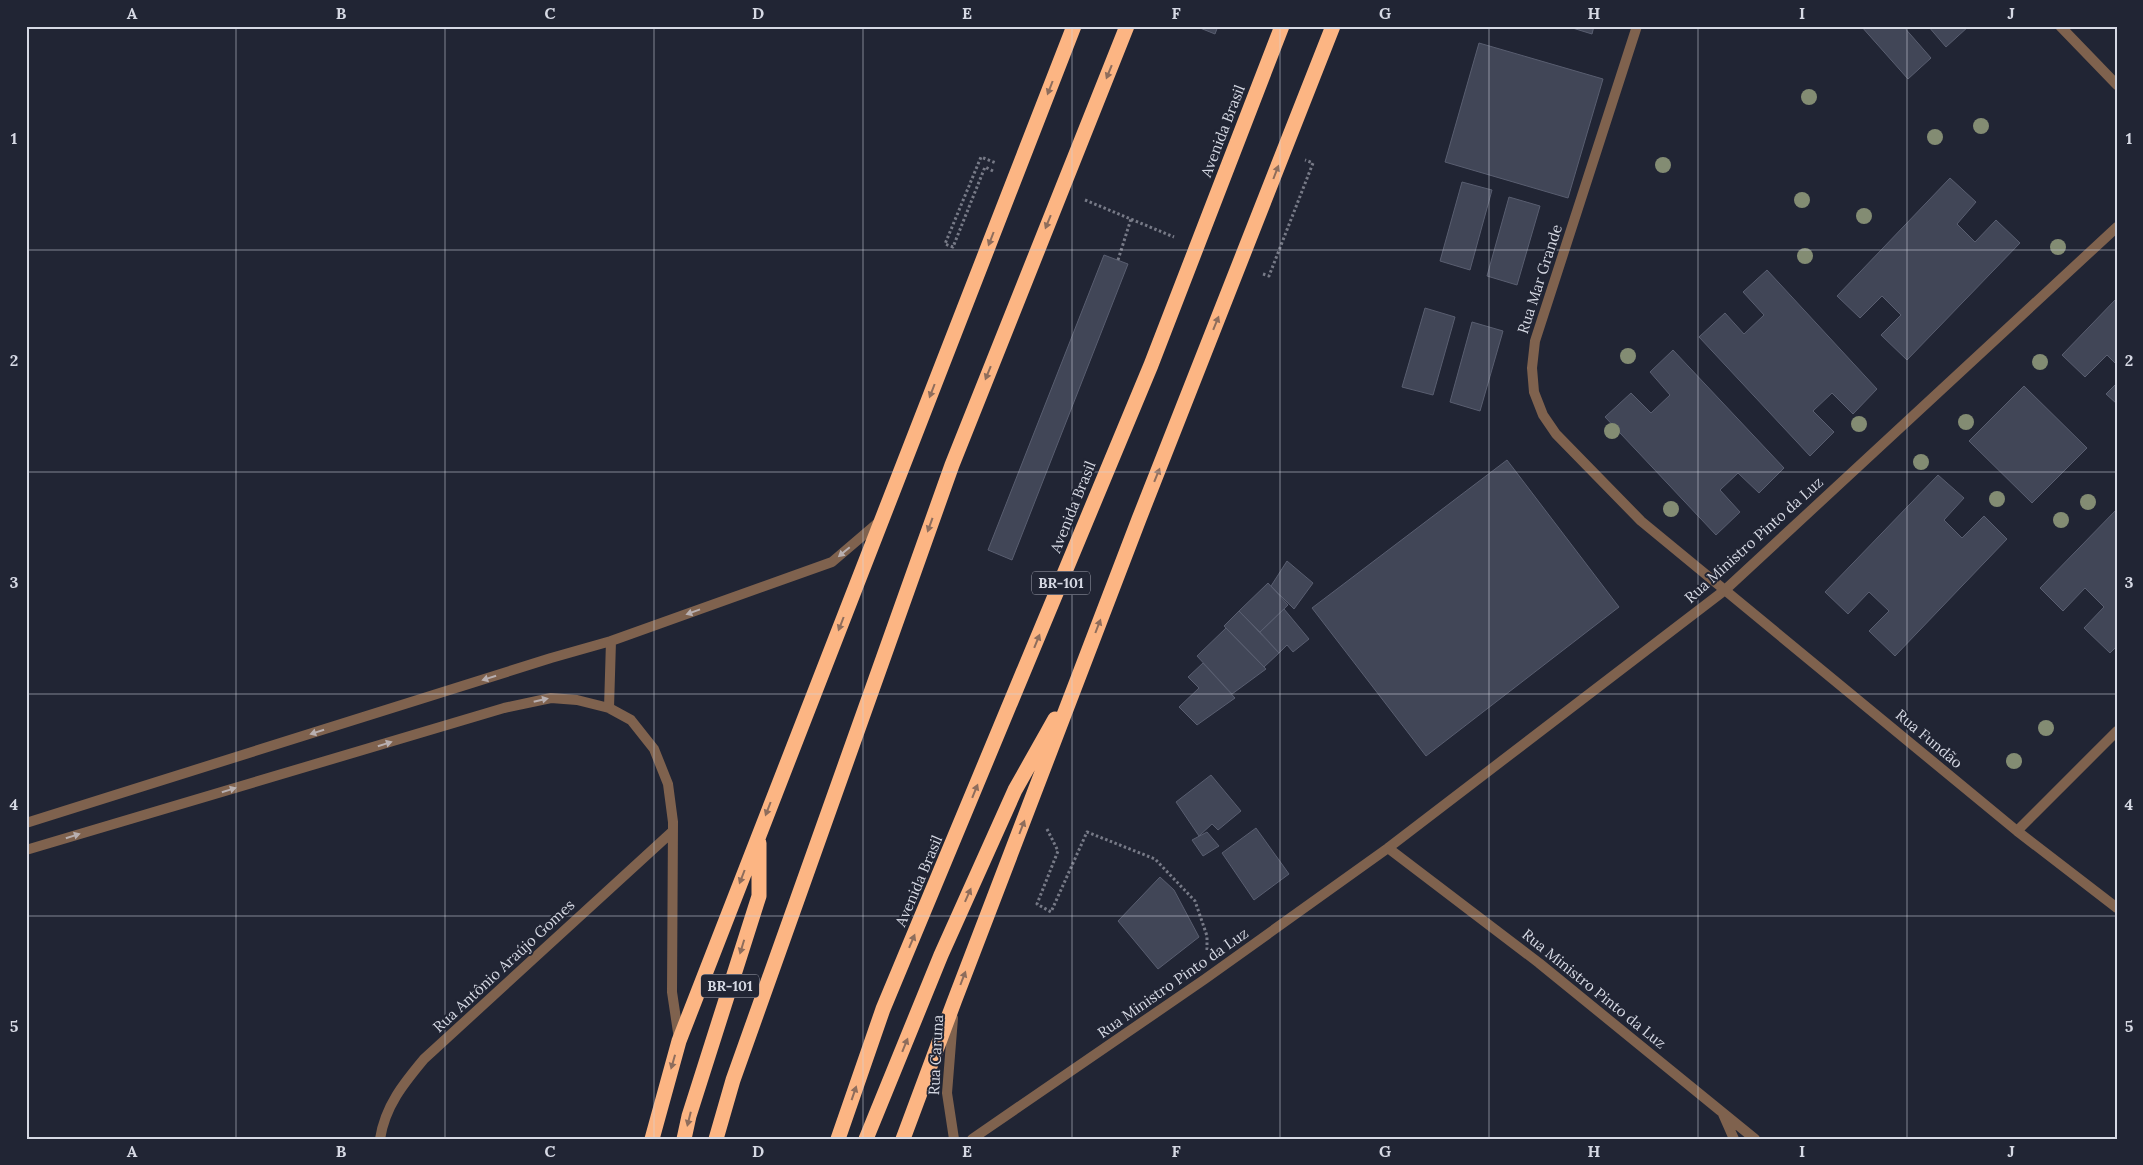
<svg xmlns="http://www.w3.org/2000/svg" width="2143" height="1165" viewBox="0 0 2143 1165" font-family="Lora,serif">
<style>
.building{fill:#414657;stroke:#595e70}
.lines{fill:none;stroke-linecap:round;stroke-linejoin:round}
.path{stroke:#777a87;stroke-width:3;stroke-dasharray:2.5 2.5;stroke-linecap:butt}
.street{stroke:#7f624e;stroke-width:10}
.highway{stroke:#fcb583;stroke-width:15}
.tree{fill:#838c73}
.oneway{fill:#8e6d5c}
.oneway2{fill:#b8afb0}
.grid{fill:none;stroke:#d6d9e4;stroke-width:1;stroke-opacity:0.55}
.labels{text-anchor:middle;stroke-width:4;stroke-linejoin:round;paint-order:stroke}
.shield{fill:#212534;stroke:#a0a3af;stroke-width:1}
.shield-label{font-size:14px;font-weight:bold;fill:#d6d9e4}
.street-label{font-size:15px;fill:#d6d9e4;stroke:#212534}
.neatline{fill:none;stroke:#d6d9e4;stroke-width:2}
.grid-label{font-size:16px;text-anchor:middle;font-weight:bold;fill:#d6d9e4}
</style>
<rect width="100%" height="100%" fill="#212534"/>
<!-- building -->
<path class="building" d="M1195,26H1218L1215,34Z
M1566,26H1594L1592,34Z
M1861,26H1903L1931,58L1908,79Z
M1928,26H1969L1946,47Z
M1479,43L1603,79L1568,198L1445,162Z
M1950,178L1976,202L1957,224L1975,242L1996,220L2020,243L1907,360L1881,335L1901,315L1882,296L1860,318L1837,296Z
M1462,182L1492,190L1470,270L1440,261Z
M1509,197L1540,206L1517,285L1487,276Z
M1104,255L1128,264L1012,560L988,550Z
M1767,270L1877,389L1853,414L1832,393L1813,411L1834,432L1810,456L1699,337L1725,313L1744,334L1764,315L1743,292Z
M2117,298V365L2107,355L2085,377L2062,355Z
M1425,308L1455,317L1433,395L1402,387Z
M1472,322L1503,331L1480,411L1450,402Z
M1673,350L1784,468L1759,493L1738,473L1720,490L1740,512L1716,535L1605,417L1631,393L1651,413L1670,395L1650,372Z
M2117,383V404L2106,394Z
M2024,386L2087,448L2032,503L1969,441Z
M1507,460L1619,607L1426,756L1312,608Z
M1938,475L1964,498L1944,520L1962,538L1984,516L2007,539L1895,656L1869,631L1889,611L1869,592L1848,614L1825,592Z
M2117,509V646L2110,653L2084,628L2104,607L2085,588L2063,611L2040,588Z
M1287,561L1313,583L1294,609L1271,586Z
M1268,583L1288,605L1260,632L1239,611Z
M1284,609L1309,639L1293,652L1287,645L1279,653L1260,632Z
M1239,611L1279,653L1264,667L1224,626Z
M1226,628L1266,669L1232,694L1197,656Z
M1203,663L1235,698L1197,725L1179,707L1199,688L1188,677Z
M1211,775L1241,811L1218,830L1212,824L1199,836L1176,802Z
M1256,828L1289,874L1254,900L1222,853Z
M1207,832L1219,846L1203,856L1192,840Z
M1160,877L1174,890L1199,937L1158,969L1118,921Z"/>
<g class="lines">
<!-- path -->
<path class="path" d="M993,171L985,167L953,247L945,244L981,157L996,163
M1085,200L1174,237
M1118,260L1131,219
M1263,274L1269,276L1313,163L1305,160
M1047,829L1058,851L1037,904L1051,912L1087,832L1155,859L1195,901L1207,936V951"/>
<!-- street -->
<path class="street" d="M1637,26L1535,341L1532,368L1534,392L1543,415L1556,434L1641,521L2017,831L2117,908
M2060,26L2117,85
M609,708L611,641
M26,823L551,658L611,641L832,562L880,521
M2017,831L2117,731
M1388,848L1539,963L1755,1139
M26,850L504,708L551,698L577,700L609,708L631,720L654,749L668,784L673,822L672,992L679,1039
M953,1018L947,1093L954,1139
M1723,1114L1734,1139
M380,1139C385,1106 404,1083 424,1059L673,831
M972,1139L1205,979L1388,848L1725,590L2117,227"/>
<!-- highway -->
<path class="highway" d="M652,1139L679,1041L1074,26
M684,1139L689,1116L759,896V843
M716,1139L733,1080L952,465L1127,26
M838,1139L883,1009L1151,365L1282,26
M866,1139L941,955L1015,790L1055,719
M903,1139L954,1002L1139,519L1333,26"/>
</g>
<!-- trees -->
<g class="tree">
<circle cx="1809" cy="97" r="8"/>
<circle cx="1981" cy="126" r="8"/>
<circle cx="1935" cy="137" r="8"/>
<circle cx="1663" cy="165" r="8"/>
<circle cx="1802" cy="200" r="8"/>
<circle cx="1864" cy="216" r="8"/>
<circle cx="2058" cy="247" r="8"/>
<circle cx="1805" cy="256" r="8"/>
<circle cx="1628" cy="356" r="8"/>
<circle cx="2040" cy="362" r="8"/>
<circle cx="1966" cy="422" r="8"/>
<circle cx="1859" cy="424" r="8"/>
<circle cx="1612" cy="431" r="8"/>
<circle cx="1921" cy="462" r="8"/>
<circle cx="1997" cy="499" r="8"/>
<circle cx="2088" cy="502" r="8"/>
<circle cx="1671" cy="509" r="8"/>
<circle cx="2061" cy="520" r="8"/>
<circle cx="2046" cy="728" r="8"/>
<circle cx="2014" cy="761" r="8"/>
</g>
<!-- one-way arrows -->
<defs><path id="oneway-solid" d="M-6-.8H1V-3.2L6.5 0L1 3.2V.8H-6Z" transform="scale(1.25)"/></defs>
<g class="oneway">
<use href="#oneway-solid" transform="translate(1109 72) rotate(112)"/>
<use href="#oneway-solid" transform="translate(1050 88) rotate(111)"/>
<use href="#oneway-solid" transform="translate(1276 172) rotate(-69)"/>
<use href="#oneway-solid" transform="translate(1048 222) rotate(112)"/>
<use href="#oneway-solid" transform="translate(991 239) rotate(111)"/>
<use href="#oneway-solid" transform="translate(1216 323) rotate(-68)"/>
<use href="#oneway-solid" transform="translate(988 373) rotate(112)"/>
<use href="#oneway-solid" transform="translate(932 391) rotate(111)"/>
<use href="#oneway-solid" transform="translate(1157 475) rotate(-68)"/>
<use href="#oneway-solid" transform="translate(930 525) rotate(110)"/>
<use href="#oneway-solid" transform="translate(841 624) rotate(111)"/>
<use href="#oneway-solid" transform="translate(1098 626) rotate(-69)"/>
<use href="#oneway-solid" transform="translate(1037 641) rotate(-68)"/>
<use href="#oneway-solid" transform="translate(975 791) rotate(-68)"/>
<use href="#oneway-solid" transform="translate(768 809) rotate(111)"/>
<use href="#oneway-solid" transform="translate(1022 827) rotate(-69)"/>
<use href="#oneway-solid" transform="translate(742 877) rotate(111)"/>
<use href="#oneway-solid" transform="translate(968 895) rotate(-66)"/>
<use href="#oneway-solid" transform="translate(912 941) rotate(-67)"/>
<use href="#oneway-solid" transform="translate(742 947) rotate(107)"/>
<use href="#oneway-solid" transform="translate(963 978) rotate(-69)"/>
<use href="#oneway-solid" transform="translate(905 1045) rotate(-68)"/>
<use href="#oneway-solid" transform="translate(673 1062) rotate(106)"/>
<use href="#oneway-solid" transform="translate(854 1093) rotate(-71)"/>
<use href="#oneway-solid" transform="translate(689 1119) rotate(104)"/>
</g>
<g class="oneway2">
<use href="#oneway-solid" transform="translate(844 552) rotate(140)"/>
<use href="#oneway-solid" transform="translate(693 612) rotate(160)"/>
<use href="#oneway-solid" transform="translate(489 678) rotate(162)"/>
<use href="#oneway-solid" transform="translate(541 700) rotate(-13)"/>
<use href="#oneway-solid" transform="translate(317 732) rotate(162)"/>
<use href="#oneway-solid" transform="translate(385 744) rotate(-17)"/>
<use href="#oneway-solid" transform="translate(229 790) rotate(-17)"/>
<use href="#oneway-solid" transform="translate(73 836) rotate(-17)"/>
</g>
<!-- grid -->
<path class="grid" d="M236,26V1139M445,26V1139M654,26V1139M863,26V1139M1072,26V1139M1280,26V1139M1489,26V1139M1698,26V1139M1907,26V1139M26,250H2117M26,472H2117M26,694H2117M26,916H2117"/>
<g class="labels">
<!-- shield labels -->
<g class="shield">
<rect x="1032" y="571.5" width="58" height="23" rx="4"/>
<rect x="701" y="974.5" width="58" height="23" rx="4"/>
</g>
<g class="shield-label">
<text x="1061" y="588">BR-101</text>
<text x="730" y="991">BR-101</text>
</g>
<!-- street labels -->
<g class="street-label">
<text transform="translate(1223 131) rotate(-69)" y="5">Avenida Brasil</text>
<text transform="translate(1540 279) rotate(-72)" y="5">Rua Mar Grande</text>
<text transform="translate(1073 507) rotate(-68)" y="5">Avenida Brasil</text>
<text transform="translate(1754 540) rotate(-42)" y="5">Rua Ministro Pinto da Luz</text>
<text transform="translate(1929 739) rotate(40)" y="5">Rua Fundão</text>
<text transform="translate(919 881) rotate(-67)" y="5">Avenida Brasil</text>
<text transform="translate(504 966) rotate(-43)" y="5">Rua Antônio Araújo Gomes</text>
<text transform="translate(1173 983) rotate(-35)" y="5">Rua Ministro Pinto da Luz</text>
<text transform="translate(1594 989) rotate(39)" y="5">Rua Ministro Pinto da Luz</text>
<text transform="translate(936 1055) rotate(-87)" y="5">Rua Caruna</text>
</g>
</g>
<!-- border -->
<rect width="2143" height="1165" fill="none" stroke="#212534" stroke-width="55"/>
<rect x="28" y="28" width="2088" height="1110" class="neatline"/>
<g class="grid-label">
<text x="132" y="19">A</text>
<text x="341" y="19">B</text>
<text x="550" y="19">C</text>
<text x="758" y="19">D</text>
<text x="967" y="19">E</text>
<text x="1176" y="19">F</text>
<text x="1385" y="19">G</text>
<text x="1594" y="19">H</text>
<text x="1802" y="19">I</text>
<text x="2011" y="19">J</text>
<text x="14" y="144">1</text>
<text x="2129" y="144">1</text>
<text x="14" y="366">2</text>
<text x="2129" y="366">2</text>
<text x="14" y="588">3</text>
<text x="2129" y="588">3</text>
<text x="14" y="810">4</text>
<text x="2129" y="810">4</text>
<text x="14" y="1032">5</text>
<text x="2129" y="1032">5</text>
<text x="132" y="1157">A</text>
<text x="341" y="1157">B</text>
<text x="550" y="1157">C</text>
<text x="758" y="1157">D</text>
<text x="967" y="1157">E</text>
<text x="1176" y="1157">F</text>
<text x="1385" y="1157">G</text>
<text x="1594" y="1157">H</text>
<text x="1802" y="1157">I</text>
<text x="2011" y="1157">J</text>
</g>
</svg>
